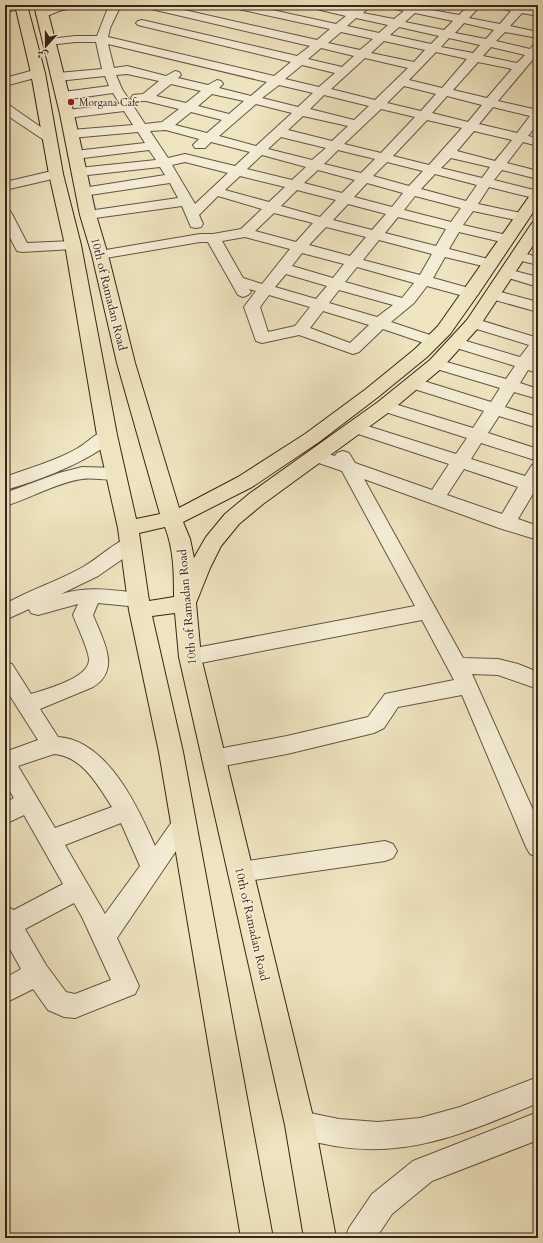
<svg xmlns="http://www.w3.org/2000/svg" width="543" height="1243" viewBox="0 0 543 1243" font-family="Cardo,Amiri,serif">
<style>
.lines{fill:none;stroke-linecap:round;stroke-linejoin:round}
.minor-casing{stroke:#665443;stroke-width:2}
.major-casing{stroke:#39241a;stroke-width:2}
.minor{fill:#f4edd5;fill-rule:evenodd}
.major{fill:#eee4bf;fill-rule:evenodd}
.poi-dot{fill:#8f2418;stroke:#f4edd5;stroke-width:1.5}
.labels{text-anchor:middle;stroke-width:3;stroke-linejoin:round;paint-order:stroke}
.far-poi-label{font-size:10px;fill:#39241a;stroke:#f4edd5;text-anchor:start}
.street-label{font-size:12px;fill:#39241a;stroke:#f4edd5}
</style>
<rect width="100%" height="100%" fill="#eee4bf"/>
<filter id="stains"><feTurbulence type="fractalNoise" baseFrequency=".005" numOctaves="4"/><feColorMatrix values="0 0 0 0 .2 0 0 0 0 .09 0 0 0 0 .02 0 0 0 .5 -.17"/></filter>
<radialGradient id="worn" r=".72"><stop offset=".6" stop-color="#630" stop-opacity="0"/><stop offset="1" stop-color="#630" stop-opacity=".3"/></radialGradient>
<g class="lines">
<defs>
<path id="minor" d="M27,5L26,8L5,12V6Z
M55,5H78L76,7L59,11L42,18L36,15L38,13Z
M109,5H121L110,28L108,37L274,76L291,62L138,25L136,23L138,21L142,20L297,56L310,46L147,8L141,5H162L317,40L330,29L234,8L228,5H249L336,24L346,16L308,7L306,5H327L352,10L358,5H371L363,13L394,19L404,11L387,7L385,5H423L421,8L459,15L469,5H481L469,18L500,24L511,11L496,7L494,5H516L538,10V16L522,13L510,26L538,32V38L505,32L496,41L530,49L534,44L538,43V58L535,57L498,101L538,110V123L528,136L538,138V146L523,142L507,163L538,171V179L502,170L494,180L538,191V199L489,187L478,204L526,214L528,217L526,220L521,221L473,211L463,225L511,236L513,239L511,242L506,243L459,232L449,249L496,261L498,264L496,267L491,268L445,257L433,278L476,290L479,293L476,296L471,298L427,286L414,303L391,322L439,338L441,341L439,344L433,346L427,344L383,329L359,352L353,354L299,335L262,343L256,341L244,307L256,291L249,289L251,292L248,295L243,297L238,295L208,242H200L100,259L95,258L93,255L95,252L100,251L200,234H213L241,229L262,209L218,196L199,215L203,224L201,227L196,228L191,227L182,206L88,219L83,218L81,215L83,212L88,211L178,198L170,183L83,196L78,195L76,192L78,189L83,188L165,175L160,167L79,176L74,175L72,172L74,169L79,168L156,160L149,150L75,159L70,158L68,155L70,152L75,151L145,143L138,132L71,138L66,137L65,134L66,131L71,130L133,125L124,111L67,118L63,117L61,114L63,111L67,110L120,104L113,93L63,100L59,99L57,96L59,93L63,92L109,86L105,76L58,81L54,80L52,77L54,74L58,73L102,69L96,42H75L49,45L45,44L43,42L45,40L49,39L75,36H97ZM415,13L453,21L444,30L405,22ZM356,18L388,25L379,33L347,26ZM464,23L494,30L486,39L455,33ZM399,27L439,36L431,44L390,35ZM341,32L373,39L360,50L328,43ZM449,38L480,45L473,53L441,47ZM384,41L425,50L414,62L371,53ZM108,44L267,82L251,96L219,88L223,84L221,81L217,80L208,85L178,78L181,75L179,72L175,71L166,76L127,66L114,68ZM491,47L525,55L517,63L483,56ZM321,48L354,56L342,67L308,59ZM436,52L467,59L442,88L409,80ZM365,58L408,68L375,100L331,89ZM478,62L512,69L487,98L453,90ZM302,65L335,73L319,87L285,79ZM127,74L159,81L143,94L133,95L131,98L133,101H146L179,109L162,122L145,124L122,89L116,75ZM171,84L201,91L186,103L156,96ZM279,85L313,93L298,107L262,98ZM404,86L436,94L421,111L387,103ZM212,94L244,101L229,114L198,106ZM324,95L369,106L354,120L310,109ZM447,96L482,105L468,122L432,113ZM256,104L292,113L256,146L219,136ZM493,107L530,116L517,133L479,124ZM381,109L415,117L381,153L344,144ZM191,112L222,120L207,133L175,125ZM303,116L348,126L332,141L288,130ZM427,120L462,128L429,165L393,156ZM166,130L199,139L193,145L195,148H205L211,142L250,152L235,166L185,154L168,158L150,131ZM474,131L512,140L495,161L457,151ZM281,137L326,148L312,160L268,149ZM338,150L375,159L361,173L324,164ZM262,155L306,167L292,180L247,169ZM451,158L490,167L482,178L441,168ZM185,162L228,173L195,204L172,165ZM387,162L423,171L409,186L373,176ZM318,170L355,180L342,193L304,183ZM435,174L477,185L466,201L421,189ZM240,176L285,187L269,202L225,190ZM367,183L403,193L392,207L354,197ZM297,190L336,200L320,217L281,206ZM415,196L461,208L451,222L404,210ZM348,204L386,214L372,230L333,220ZM274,213L278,214L313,223L296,242L255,231ZM398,217L446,229L436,246L385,233ZM326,227L366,237L350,256L309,245ZM245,237L290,249L262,284L243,278L222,241ZM379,240L432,254L420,275L363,260ZM302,253L344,264L333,278L292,266ZM357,267L414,283L402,298L345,282ZM286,274L327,286L316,299L275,287ZM339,290L393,305L377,317L329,303ZM269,295L310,307L295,326L268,332L260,307ZM323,311L369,325L350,343L310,328Z
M38,69L42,70L44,73L42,76L5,86V78Z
M5,104L9,105L55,137L54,140H44L5,114Z
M56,170L61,171L63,174L61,177L5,190V182Z
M5,210L10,211L12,214L27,243L73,241L78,242L80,245L78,248L73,249L22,252L17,251L5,228Z
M519,252L538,257V265L514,259L512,256L514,253Z
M507,269L538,277V287L502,276L500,273L502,270Z
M493,290L538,302V312L488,298L485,295L488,292Z
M473,318L538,338V355L534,362L538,363V373L528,370L520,383L538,389V399L514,392L505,407L538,417V428L499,416L488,433L538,449V461L481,443L471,459L525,476L532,465L538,463V493L534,492L518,519L538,526V540L499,528L364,479L463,658L498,659L518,664L538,672V689L498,675L472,674L538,821V857L530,854L526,847L462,695L398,707L384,728L374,733L287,754L213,768L205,765L202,759L205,753L213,750L287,736L368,717L385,694L454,680L422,620L190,665L183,663L180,657L183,651L190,649L415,606L342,471L310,460L307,456L310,452L316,450L335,456L337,453L343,451L349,453L355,463L432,490L449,464L349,431L346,427L349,423L355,422L456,454L467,438L379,410L377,406L379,402L385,401L473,428L484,411L408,387L406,383L408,379L414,378L491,402L500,388L430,367L428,364L430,361L436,359L506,379L515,366L450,346L448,343L450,340L456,338L520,357L529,345L467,326L465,323L467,320ZM464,469L518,487L502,514L447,495Z
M107,429L113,431L116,435C101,458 32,483 5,490V477C29,468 56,461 78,448C88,442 96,433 107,429Z
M82,467L116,468L122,470L125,474L122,478C109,482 95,477 82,479C58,482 29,499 5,506V493L59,473Z
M130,537L137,539L139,544L137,549L98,576L61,594C89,586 110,590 139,593L146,595L149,600L146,605L139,607L98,603L93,615C102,639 122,669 93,687L40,709L58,737C107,740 138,807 155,846L176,816L184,813L192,816L195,823L117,938L139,986L135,994L75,1018L64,1017L48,1010L33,989L5,1003V978L21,969L5,940V906L14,910L63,884L24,815L5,824V803L14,798L5,783V752L38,740L5,688V662L12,664L31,694C46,689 90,678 89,659C88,648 77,626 73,615L78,604L38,615L31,613L29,609L5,620V604C30,590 58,581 83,567C98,559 114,542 130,537ZM54,754C82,756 98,785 112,807L55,828L18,766ZM121,823L140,866L105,914L65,845ZM74,903L82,917L111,980L75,994L66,992L46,965L25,929Z
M385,841L393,844L397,851L393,858L385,861L240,882L232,879L228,872L232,865L240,862Z
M538,1077V1103C470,1131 410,1159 335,1146C320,1143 305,1141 290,1135L286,1125L290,1115L300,1111L339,1119L378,1122L420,1118L460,1107Z
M538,1112V1140L432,1181L392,1214L376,1238H345L349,1228L372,1194L413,1161Z"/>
<path id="major" d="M15,5H27L45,73L63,174L81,245L117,435L136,519L160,514L117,363L92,255L80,215L60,114L34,5H46L74,114L96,215L108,255L135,363L179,508L238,477L305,434L366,389L415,349L438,326L533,191L538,189V205L479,293L450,334L427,357L378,397L319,442L252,487L183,522L190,539L194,558L206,537L225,514L249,494L378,402L430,360L467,320L532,223L538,221V238L479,327L442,368L392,410L263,504L239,524L221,546L210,568L196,603L201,657L315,1125L336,1238H304L285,1125L179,657L175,613L152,616L183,752L273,1238H241L159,752L129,610L118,528L97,435L65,245L49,174L31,73ZM165,527C174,550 174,573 174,597L149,601L139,533Z"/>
</defs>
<!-- minor casing -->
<use href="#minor" class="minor-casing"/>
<!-- major casing -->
<use href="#major" class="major-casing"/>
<!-- minor -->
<use href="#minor" class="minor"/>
<!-- major -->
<use href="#major" class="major"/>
</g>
<!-- markers -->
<circle class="poi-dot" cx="71" cy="102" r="4"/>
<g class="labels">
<!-- far-poi labels -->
<g class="far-poi-label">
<text x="79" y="106">Morgana Cafe</text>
</g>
<!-- street labels -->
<g class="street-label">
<text transform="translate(109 294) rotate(76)" y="4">10th of Ramadan Road</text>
<text transform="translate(187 607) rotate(-95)" y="4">10th of Ramadan Road</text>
<text transform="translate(252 924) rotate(77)" y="4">10th of Ramadan Road</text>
</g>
</g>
<!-- margin -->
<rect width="543" height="1243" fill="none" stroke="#eee4bf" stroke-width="20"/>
<rect x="6" y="6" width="531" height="1231" fill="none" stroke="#39241a" stroke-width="2"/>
<rect x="10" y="10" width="523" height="1223" fill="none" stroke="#39241a"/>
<!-- north arrow -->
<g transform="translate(46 46) rotate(201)" stroke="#f4edd5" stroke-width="3" paint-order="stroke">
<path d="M0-3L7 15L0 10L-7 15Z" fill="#39241a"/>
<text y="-6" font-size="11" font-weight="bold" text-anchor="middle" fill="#39241a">ش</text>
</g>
<rect width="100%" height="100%" filter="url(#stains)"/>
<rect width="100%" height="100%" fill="url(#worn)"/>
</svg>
